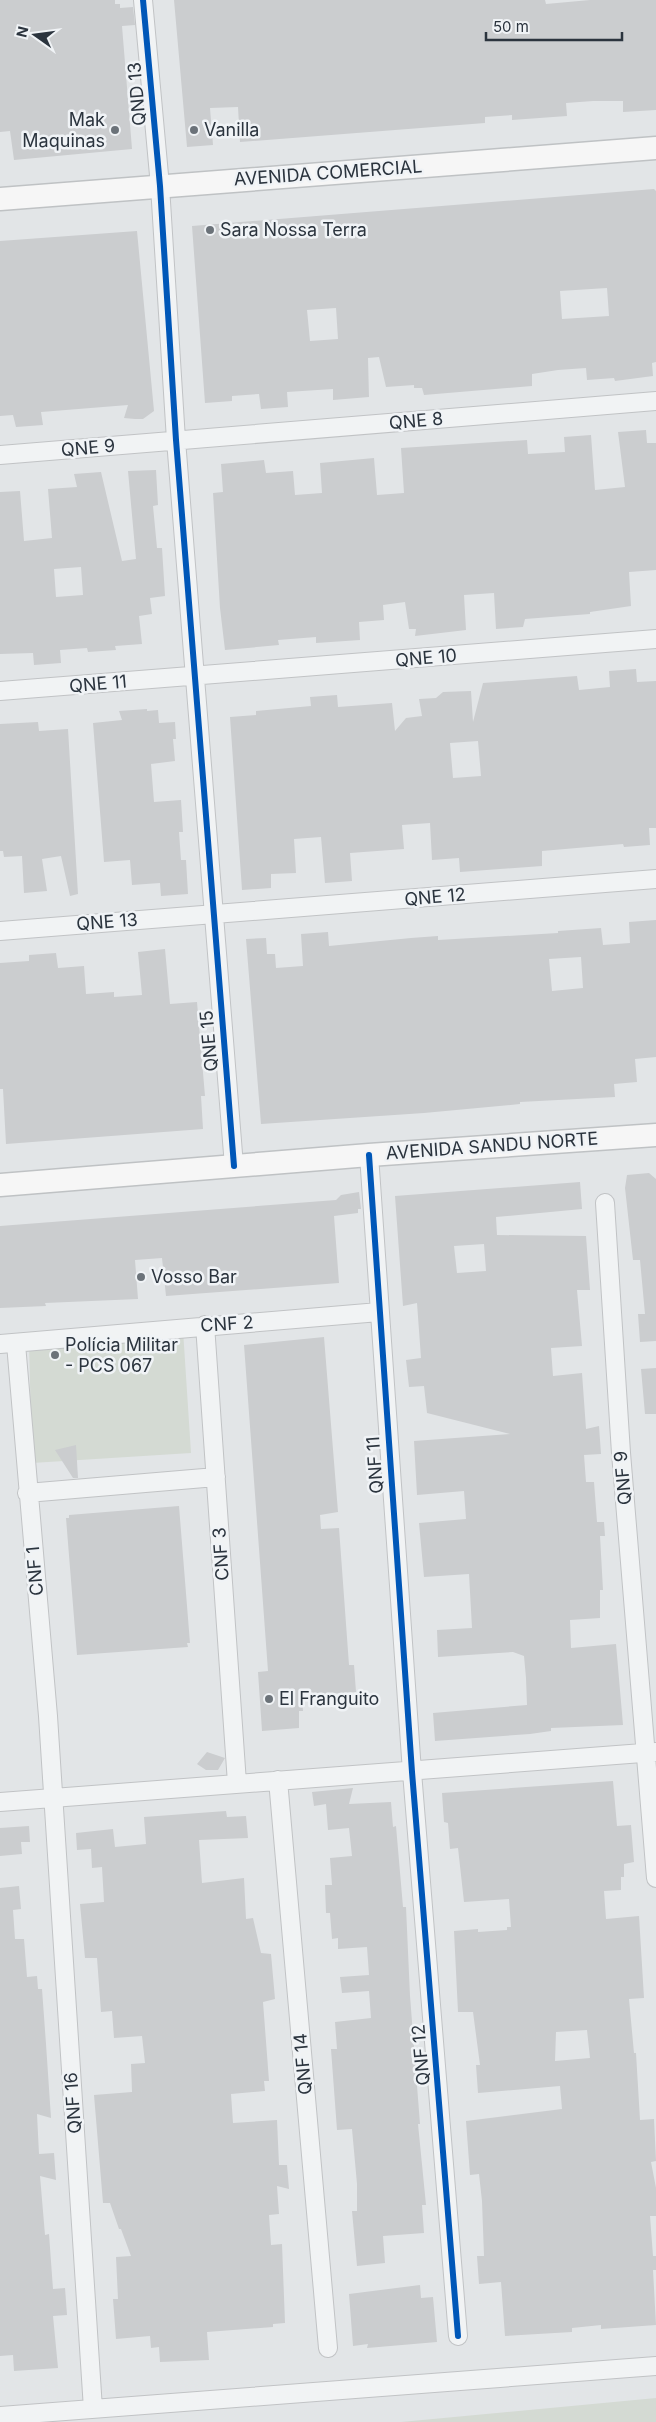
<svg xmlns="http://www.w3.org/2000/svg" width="656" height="2422" viewBox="0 0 656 2422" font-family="Inter,sans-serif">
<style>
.green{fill:#d4dad3}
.building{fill:#cbcdcf;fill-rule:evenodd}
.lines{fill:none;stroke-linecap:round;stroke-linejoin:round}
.minor-casing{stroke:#c1c3c5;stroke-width:20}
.major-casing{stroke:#bfc2c4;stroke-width:25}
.minor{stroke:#f1f3f4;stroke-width:18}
.major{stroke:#f6f6f6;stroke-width:22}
.cycleway-casing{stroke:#f0f3f6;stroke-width:9}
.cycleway{stroke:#0057b8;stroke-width:6}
.poi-dot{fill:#6b7279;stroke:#f0f3f6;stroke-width:2}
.labels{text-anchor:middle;stroke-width:5;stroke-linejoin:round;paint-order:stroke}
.street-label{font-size:18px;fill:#2b343e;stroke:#f0f3f6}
.poi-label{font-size:18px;fill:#2b343e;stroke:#f0f3f6;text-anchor:start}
</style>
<rect width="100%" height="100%" fill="#e2e5e7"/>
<!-- green -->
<path class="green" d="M183,1330L191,1453L32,1463L29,1343Z
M656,2398V2422H401Z"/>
<!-- building -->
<path class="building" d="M0,0H115V4H120V8L133,7L135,25L122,26L132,149L14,160L10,131L0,132Z
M174,0H545L546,4L590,0H656V110L623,112V101H593L566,103L567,116L512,120V115L485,117V123L240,142L238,107L210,108L213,145L187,147Z
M654,189L656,191V362L652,363L653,376L615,381L614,378L587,380L586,368L558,370L532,374V386L424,395L422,388H414V385L386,387L379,357L368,358L369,397L333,400V389L287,392L288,407L261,409L259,394L232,396V401L205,403L192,226ZM607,288L609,316L562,319L560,291ZM336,308L338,339L310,341L307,310Z
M137,231L154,411L143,419H135L124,418L128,405L41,412L43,425L16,427L13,415L0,416V241Z
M646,430L647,443H656V570L629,572L631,606L590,612V614L525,619L523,627L496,629L494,593L464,595L466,630L415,636L416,629H409L405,602L383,605L384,620L359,622L360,640L316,643V637L278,640L279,645L225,650L220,608L213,493L223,492L221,464L264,460L266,473L293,471L295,495L322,493L320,463L374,458L377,495L404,493L401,448L527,440L528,454L565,452L564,437L591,435L595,490L625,487L618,432Z
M156,470L158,505L153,506L157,548H162L165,596L150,598L152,614L139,616L142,644L115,646L116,650L88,652L87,648L60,650L61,663L34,665L33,653L0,654V492L20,491L24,541L52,538L48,489L77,487L74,474L101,472L122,561L136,559L128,471ZM81,567L83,595L56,597L54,569Z
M636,669L637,682L656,681V828H649L650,845L624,847L623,844L542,851V866L460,872L459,858L432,860L430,823L402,825L404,849L350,853L352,881L325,883L321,837L294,839L296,873L271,874V888L242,890L230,717L256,715V711L311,706L310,697L337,695L338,707L392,703L395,731L406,718L422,716L419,699L436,698L443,692L471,691L473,722L483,683L577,676L579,690L610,687L609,671ZM478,741L481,776L453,778L450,743Z
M147,709V711L158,710L159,723L175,722L176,739H173L175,761L151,764L154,802L181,800L183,832H179L181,860H186L188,894L161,896L160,883L132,885L130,860L104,862L93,723L122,720L119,711Z
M38,722L39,731L68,729L78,894L70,896L61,856L42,859L47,891L24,893L22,856L4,857L3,851H0V724Z
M656,920V1057L635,1059L637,1082L614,1084L615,1097L520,1102V1104L424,1113L261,1124L246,939L266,938L267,954H275L276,968L303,966L301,934L328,932L329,946L411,938L438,936V940L558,933V931L601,928L603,945L630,943L629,922ZM581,957L583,988L552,991L549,959Z
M165,949L170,1004L197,1002L205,1096H201L203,1129L6,1144L3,1089H0V963L29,961V955L56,953L58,968L84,966L86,994L114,992V997L142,995L138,952Z
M649,1173L656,1179V1341L640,1342L638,1314H645L640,1260H633L625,1188L627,1175Z
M580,1182L582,1209L496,1217L497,1235L586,1236L590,1290H577L582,1346L551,1348L553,1376L582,1373L586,1429L599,1426L601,1454L584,1455L586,1482H594L597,1522H604L605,1536H600L603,1590H600V1618L570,1620L571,1648L616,1644L623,1725L551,1728V1731L530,1734L435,1741L433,1713L527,1705L526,1678L524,1656L513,1652L438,1657L437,1630L472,1628L469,1574L424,1577L419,1523L466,1519L464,1491L417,1495L414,1441L510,1434L427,1413L424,1386L409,1387L406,1360L421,1358L417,1303L403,1306L395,1196ZM484,1244L486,1271L457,1273L454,1246Z
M359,1192L361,1209H358V1213L334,1216L339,1283L166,1296L162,1258L135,1260L138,1299L45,1303L46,1306L0,1308V1226L336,1200L341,1195Z
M324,1337L338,1512L320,1515L321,1529L339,1528L349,1665H354L356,1692L313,1695V1698H302L303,1711H299V1728L262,1731L258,1672L268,1671L244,1345Z
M656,1368V1414H645L641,1369Z
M76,1445L78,1478H73L55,1450Z
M179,1506L190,1643H187L188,1647L77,1655L66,1518H69V1515Z
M207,1752L225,1758L218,1770H206L197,1764Z
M613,1781L617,1826L631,1825L634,1862L624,1864V1877H621V1890L604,1891L606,1919L639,1916L644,1998L629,1999L634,2053H636L640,2120L654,2119L656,2161L651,2162L656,2188V2216H650L653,2256H656V2270H653L656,2325L601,2329V2325L572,2328V2332L505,2336L501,2282L479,2284L477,2256H484L482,2201L479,2174L470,2175L466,2121L562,2109L560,2086L478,2093L476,2065H480L473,2012H458L454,1931L478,1929V1932L507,1930V1927H511L509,1899L464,1902L458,1848L450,1849L448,1823L444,1822L442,1793ZM587,2030L590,2058L555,2061L556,2032Z
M353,1788L349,1804L391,1802L393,1827L396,1826L403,1907H406L410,1996L420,2124H418L426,2205H422L424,2233L383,2236L385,2263L357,2266L352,2211H357V2184L352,2129L337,2130L331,2049H337L335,2022L371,2018L369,1991L342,1993L340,1977L369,1975L367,1947L338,1949V1938L332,1939L330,1913H326L325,1885H332L330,1858L352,1856L349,1828L328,1830L326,1804L314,1806L312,1792Z
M226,1811L227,1817L246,1816L248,1838L199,1840L202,1883L244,1878L246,1919L253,1918L261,1953L271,1954L275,1999L263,2002L269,2081H264L265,2091L231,2094L233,2123L277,2120L279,2165H287L289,2189L277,2186L279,2214L269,2215L271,2245L282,2244L285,2323L273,2324V2327L207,2332L209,2360L160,2362L159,2347L151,2348L150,2336L116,2339L113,2299H118L116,2257L131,2256L121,2229H119L110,2203H103L94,2095L132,2092L131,2064L145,2063L142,2036L114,2038L112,2011L101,2012L97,1958H85L80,1904L104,1902L102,1867L92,1868L91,1849L77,1850L76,1833L113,1829L115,1847L146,1844L144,1817Z
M29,1826L30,1842H21L22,1854L0,1856V1828Z
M19,1886L21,1909L13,1910L15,1939H24L27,1977L37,1976L38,1989H42L46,2044L51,2118L37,2114L39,2154L54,2153L56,2180L40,2176L45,2235L49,2234L53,2289L65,2288L67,2315L53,2316L58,2368L14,2371L13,2355L0,2356V1888Z
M420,2285L421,2298L433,2297L437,2342L367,2348L368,2344L353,2346L349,2294Z"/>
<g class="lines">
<defs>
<path id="minor" d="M143,0L160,186L176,440L234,1166
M0,455L656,401
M0,691L656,639
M0,931L656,879
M369,1155L412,1772L458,2336
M605,1203L621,1453L656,1878
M205,1325L237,1783
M0,1344L379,1312
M16,1344L48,1716L93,2409
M27,1493L216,1477
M278,1780L328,2348
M0,1802L656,1752
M0,2416L656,2366"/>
<path id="major" d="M0,199L656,148
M0,1185L369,1155L656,1135"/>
</defs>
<!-- minor casing -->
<use href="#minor" class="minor-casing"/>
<!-- major casing -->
<use href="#major" class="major-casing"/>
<!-- minor -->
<use href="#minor" class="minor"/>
<!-- major -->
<use href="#major" class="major"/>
<defs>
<path id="cycleway" d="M143,0L160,186L176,440L234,1166
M369,1155L412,1772L458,2336"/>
</defs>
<!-- cycleway casing -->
<use href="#cycleway" class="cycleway-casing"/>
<!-- cycleway -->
<use href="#cycleway" class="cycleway"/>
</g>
<!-- markers -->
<g class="poi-dot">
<circle cx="115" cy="130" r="5"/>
<circle cx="194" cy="130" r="5"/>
<circle cx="210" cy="230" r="5"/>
<circle cx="141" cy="1277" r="5"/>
<circle cx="55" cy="1355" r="5"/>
<circle cx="269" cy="1699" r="5"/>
</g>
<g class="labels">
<!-- street labels -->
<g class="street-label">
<text transform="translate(137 94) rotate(-95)" y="6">QND 13</text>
<text transform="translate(328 173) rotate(-4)" y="6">AVENIDA COMERCIAL</text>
<text transform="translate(416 421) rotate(-5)" y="6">QNE 8</text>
<text transform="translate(88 448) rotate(-5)" y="6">QNE 9</text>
<text transform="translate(426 658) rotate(-5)" y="6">QNE 10</text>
<text transform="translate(98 684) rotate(-5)" y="6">QNE 11</text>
<text transform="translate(435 897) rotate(-5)" y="6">QNE 12</text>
<text transform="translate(107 922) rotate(-4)" y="6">QNE 13</text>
<text transform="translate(209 1041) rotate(-95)" y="6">QNE 15</text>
<text transform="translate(492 1146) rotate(-4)" y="6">AVENIDA SANDU NORTE</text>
<text transform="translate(227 1324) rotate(-4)" y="6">CNF 2</text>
<text transform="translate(375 1465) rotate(-94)" y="6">QNF 11</text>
<text transform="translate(623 1478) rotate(-95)" y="6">QNF 9</text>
<text transform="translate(221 1554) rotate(-94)" y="6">CNF 3</text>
<text transform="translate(35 1571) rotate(-95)" y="6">CNF 1</text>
<text transform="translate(421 2055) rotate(-95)" y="6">QNF 12</text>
<text transform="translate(303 2064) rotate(-95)" y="6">QNF 14</text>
<text transform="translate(73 2103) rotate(-94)" y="6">QNF 16</text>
</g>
<!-- poi labels -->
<g class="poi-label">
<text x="105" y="126" text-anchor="end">Mak<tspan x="105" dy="21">Maquinas</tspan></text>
<text x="204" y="136">Vanilla</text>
<text x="220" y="236">Sara Nossa Terra</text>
<text x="151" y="1283">Vosso Bar</text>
<text x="65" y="1351">Polícia Militar<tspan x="65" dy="21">- PCS 067</tspan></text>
<text x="279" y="1705">El Franguito</text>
</g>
</g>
<!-- north arrow -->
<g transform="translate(35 35) rotate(284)" stroke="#f0f3f6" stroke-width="4" paint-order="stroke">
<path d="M0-4L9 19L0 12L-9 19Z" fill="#2b343e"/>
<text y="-8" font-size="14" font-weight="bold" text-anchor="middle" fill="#2b343e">N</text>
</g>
<!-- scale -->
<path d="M486 32v8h136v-8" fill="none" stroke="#2b343e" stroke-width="2.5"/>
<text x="493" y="32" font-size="15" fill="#2b343e" stroke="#f0f3f6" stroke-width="4" paint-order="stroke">50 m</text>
</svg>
